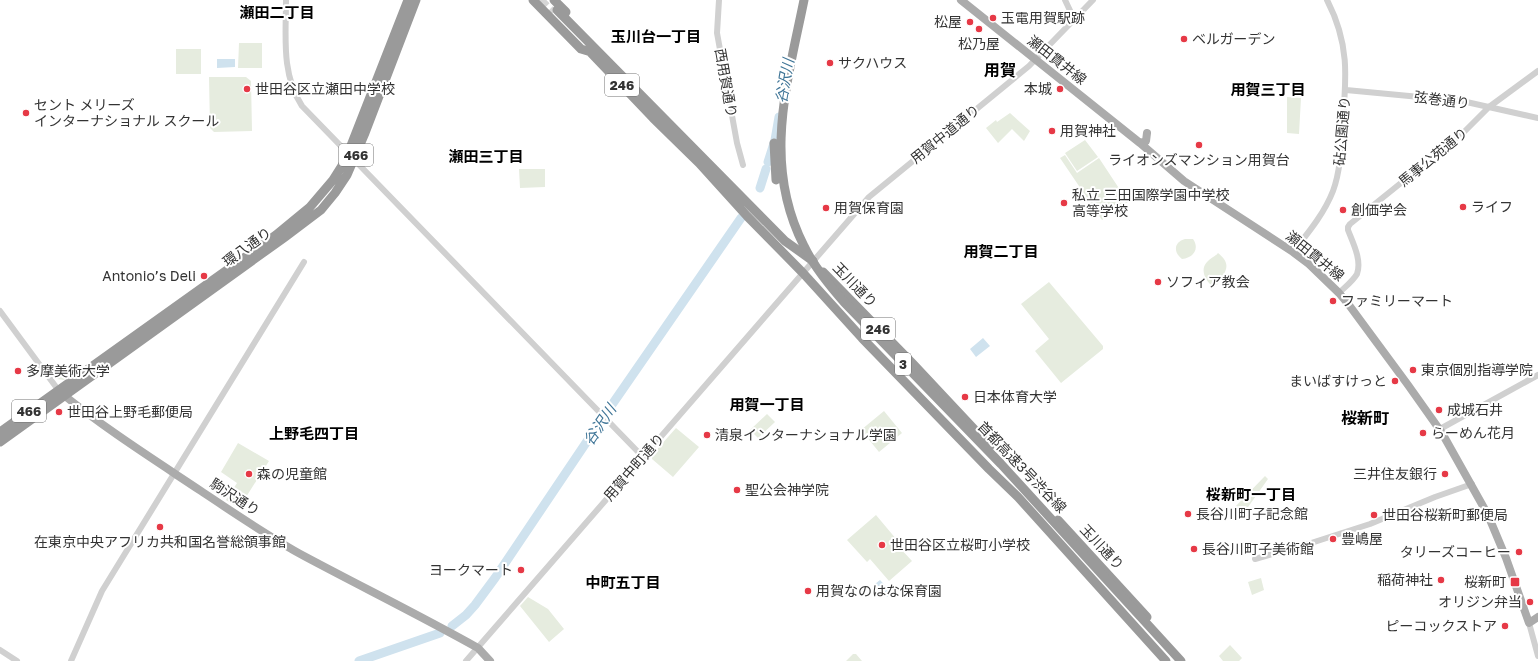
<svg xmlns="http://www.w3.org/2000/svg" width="1538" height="661" viewBox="0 0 1538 661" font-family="'Golos Text','Noto Sans JP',sans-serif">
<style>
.green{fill:#e6ecdf}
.water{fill:#cfe2ee}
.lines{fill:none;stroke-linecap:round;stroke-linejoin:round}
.river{stroke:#cfe2ee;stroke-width:9}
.highway-tunnel{stroke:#d6d6d6;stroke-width:9;stroke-dasharray:9 4.5;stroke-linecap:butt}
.minor{stroke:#d0d0d0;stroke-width:6}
.major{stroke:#ababab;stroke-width:8}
.highway{stroke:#9a9a9a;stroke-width:9}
.highway-bridge{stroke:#9a9a9a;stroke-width:9}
.poi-dot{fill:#e63946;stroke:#fff;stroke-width:1.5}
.labels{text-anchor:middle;stroke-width:4;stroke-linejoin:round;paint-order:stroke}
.shield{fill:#fff;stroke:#707070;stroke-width:1}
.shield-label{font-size:13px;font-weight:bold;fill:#333}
.poi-label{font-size:14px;fill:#333;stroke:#fff;text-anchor:start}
.street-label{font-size:14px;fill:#333;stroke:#fff}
.neighbourhood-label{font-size:15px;font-weight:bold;fill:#000;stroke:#fff}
.water-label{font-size:15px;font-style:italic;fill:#3f7597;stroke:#fff}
.quarter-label{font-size:16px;font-weight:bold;fill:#000;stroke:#fff}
</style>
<rect width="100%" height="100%" fill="#fff"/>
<!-- green -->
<path class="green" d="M239,43H262V68H238Z
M176,49H201V74H176Z
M209,77H246L251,81L252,131L214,132L210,128Z
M1287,97L1301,98L1299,134L1287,133Z
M1010,113L1030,131L1024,141L1012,129L998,143L986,128L996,120L997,122Z
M1085,140L1098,157L1077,171L1065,153Z
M1065,155L1077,173L1099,158L1128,202L1102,220L1060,158Z
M545,169V187L520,188L519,169Z
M1185,239H1193C1200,249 1193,258 1182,259C1173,252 1174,242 1185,239Z
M1218,253C1233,265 1225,272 1217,285H1211C1205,280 1200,269 1207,262C1210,258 1215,257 1218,253Z
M1049,282L1103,346V349L1061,383L1035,351L1049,339L1021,304Z
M57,367L65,379L64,380L57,379L51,371Z
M884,411L902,433L879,452L861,430Z
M767,414L775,422L758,438L750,430Z
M676,428L699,447L673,477L652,459V455Z
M238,443L269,461L239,508L226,500L237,483L221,472Z
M1265,476L1268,479L1241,517L1233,509Z
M876,515L902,546L900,548L912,561L889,581L870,559L867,562L847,540Z
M1261,578L1264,590L1252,595L1248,582Z
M528,597L548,609L564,629L549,642L520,606Z
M1230,645L1242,658L1239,661H1223L1219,656Z
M853,654H856L862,661H846Z"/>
<!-- water -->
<path class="water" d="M217,59H235V67L217,68Z
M983,338L990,346L976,357L970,349Z
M880,580L892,593L887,597L875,584Z"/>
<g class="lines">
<!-- river -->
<path class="river" d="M768,162L775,140L779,117
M760,188L766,169
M452,626L466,615L475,605L495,578L600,422L741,218
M359,661L440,633"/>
<!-- highway-tunnel -->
<path class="highway-tunnel" d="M540,0L553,13"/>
<!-- minor -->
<path class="minor" d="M286,0C286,36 281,74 302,106L643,457
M719,0L717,33L737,143L743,165
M1065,0L1074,19
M1346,90L1462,101L1538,118
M1293,252C1308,233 1324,214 1333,191C1340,172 1341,151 1342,131C1346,81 1351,46 1327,0
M1339,293C1345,287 1353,281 1357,274C1362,260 1353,243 1348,230V227L1350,224L1463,133L1489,107L1538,71
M0,311L59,391
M1440,429L1538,375
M1255,559L1308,544L1370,524L1435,497L1472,484
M1529,623L1538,656
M0,650L17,661
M71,661L102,591L304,262
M466,661L869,197L1029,66L1093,0"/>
<!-- major -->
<path class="major" d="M961,0L1140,143L1184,181L1293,252L1309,264L1339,293L1349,305L1408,385L1442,433L1488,515L1506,558L1529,623L1538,617
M1140,143L1146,141L1147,133
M60,392C104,428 153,459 201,491C234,513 269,537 304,556C362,587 421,616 478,648L490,661"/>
<!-- highway -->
<path class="highway" d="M533,0L581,49L591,52
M554,0L566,12
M557,10L785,241L813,261
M591,53L653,118L699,163L747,216L803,273L862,338L989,469L1018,497L1166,661
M823,272L913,364L990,446
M0,432L276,235L310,207L333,180L345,161L408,0
M0,442L285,237L321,210L335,193L347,175L365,133L416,0
M1058,520L1147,617"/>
<!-- highway-bridge -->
<path class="highway-bridge" d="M804,0C787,84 762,164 804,246C814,267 829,285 844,302L1001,464L1181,661
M774,143L776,180"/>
</g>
<!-- markers -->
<g class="poi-dot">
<circle cx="993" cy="18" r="4"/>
<circle cx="970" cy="22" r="4"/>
<circle cx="979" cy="29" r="4"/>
<circle cx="1184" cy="39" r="4"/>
<circle cx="830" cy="63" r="4"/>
<circle cx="247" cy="89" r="4"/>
<circle cx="1060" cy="89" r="4"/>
<circle cx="26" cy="113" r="4"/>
<circle cx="1052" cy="131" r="4"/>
<circle cx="1199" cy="145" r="4"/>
<circle cx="1064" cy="203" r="4"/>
<circle cx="1463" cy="207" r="4"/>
<circle cx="826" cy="208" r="4"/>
<circle cx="1343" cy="210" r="4"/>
<circle cx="204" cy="276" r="4"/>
<circle cx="1158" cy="282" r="4"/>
<circle cx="1333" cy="301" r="4"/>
<circle cx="1413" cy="370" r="4"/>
<circle cx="18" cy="371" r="4"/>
<circle cx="1395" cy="381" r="4"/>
<circle cx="965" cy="397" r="4"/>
<circle cx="1439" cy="410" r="4"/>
<circle cx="59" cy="412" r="4"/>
<circle cx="1423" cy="433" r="4"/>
<circle cx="707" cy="435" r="4"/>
<circle cx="249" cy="474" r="4"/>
<circle cx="1445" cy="474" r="4"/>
<circle cx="737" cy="490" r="4"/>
<circle cx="1188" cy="514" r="4"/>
<circle cx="1374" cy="515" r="4"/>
<circle cx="160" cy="527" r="4"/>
<circle cx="1333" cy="539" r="4"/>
<circle cx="882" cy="545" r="4"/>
<circle cx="1194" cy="549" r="4"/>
<circle cx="1519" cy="552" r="4"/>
<circle cx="521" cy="570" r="4"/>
<circle cx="1441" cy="580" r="4"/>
<rect x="1510" y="577" width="10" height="10" rx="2"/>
<circle cx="808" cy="591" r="4"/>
<circle cx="1530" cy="602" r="4"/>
<circle cx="1505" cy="626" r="4"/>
</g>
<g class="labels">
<!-- shield labels -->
<g class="shield">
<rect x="605" y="74" width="34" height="22" rx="3"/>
<rect x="339" y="144" width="34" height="22" rx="3"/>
<rect x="861" y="318" width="34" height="22" rx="3"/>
<rect x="895" y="353" width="16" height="22" rx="3"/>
<rect x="12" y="400" width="34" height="22" rx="3"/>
</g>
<g class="shield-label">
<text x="622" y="90">246</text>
<text x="356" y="160">466</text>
<text x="878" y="334">246</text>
<text x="903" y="369">3</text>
<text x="29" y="416">466</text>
</g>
<!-- poi labels -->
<g class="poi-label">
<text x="1001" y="23">玉電用賀駅跡</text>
<text x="962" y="27" text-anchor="end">松屋</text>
<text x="1192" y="44">ベルガーデン</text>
<text x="979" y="49" text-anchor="middle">松乃屋</text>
<text x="838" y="68">サクハウス</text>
<text x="255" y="94">世田谷区立瀬田中学校</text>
<text x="1052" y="94" text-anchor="end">本城</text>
<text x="34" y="110">セント メリーズ<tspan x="34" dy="16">インターナショナル スクール</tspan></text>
<text x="1060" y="136">用賀神社</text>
<text x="1199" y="165" text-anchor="middle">ライオンズマンション用賀台</text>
<text x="1072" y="200">私立 三田国際学園中学校<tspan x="1072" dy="16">高等学校</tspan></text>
<text x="1471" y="212">ライフ</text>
<text x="834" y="213">用賀保育園</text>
<text x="1351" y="215">創価学会</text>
<text x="196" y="281" text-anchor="end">Antonio’s Deli</text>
<text x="1166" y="287">ソフィア教会</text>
<text x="1341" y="306">ファミリーマート</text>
<text x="1421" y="375">東京個別指導学院</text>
<text x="26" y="376">多摩美術大学</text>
<text x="1387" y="386" text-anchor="end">まいばすけっと</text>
<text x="973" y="402">日本体育大学</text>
<text x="1447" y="415">成城石井</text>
<text x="67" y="417">世田谷上野毛郵便局</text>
<text x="1431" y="438">らーめん花月</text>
<text x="715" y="440">清泉インターナショナル学園</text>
<text x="257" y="479">森の児童館</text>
<text x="1437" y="479" text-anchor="end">三井住友銀行</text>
<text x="745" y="495">聖公会神学院</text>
<text x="1196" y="519">長谷川町子記念館</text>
<text x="1382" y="520">世田谷桜新町郵便局</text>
<text x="1341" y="544">豊嶋屋</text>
<text x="160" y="547" text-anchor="middle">在東京中央アフリカ共和国名誉総領事館</text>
<text x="890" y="550">世田谷区立桜町小学校</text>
<text x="1202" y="554">長谷川町子美術館</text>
<text x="1511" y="557" text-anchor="end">タリーズコーヒー</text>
<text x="513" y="575" text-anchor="end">ヨークマート</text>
<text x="1433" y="585" text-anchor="end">稲荷神社</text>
<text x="1506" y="587" text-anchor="end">桜新町</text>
<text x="816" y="596">用賀なのはな保育園</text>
<text x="1522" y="607" text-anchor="end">オリジン弁当</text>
<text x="1497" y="631" text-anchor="end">ピーコックストア</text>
</g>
<!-- street labels -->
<g class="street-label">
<text transform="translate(1057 60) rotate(38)" y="5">瀬田貫井線</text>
<text transform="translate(726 83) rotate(80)" y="5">西用賀通り</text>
<text transform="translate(1442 100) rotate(7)" y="5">弦巻通り</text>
<text transform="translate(1342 131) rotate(-85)" y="5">砧公園通り</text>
<text transform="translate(945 134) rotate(-39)" y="5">用賀中道通り</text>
<text transform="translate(1433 157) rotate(-39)" y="5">馬事公苑通り</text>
<text transform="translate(247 247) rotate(-36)" y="5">環八通り</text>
<text transform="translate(1315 256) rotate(39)" y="5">瀬田貫井線</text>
<text transform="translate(855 285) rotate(46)" y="5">玉川通り</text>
<text transform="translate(634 467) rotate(-49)" y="5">用賀中町通り</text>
<text transform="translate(1022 467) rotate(46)" y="5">首都高速3号渋谷線</text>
<text transform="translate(235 497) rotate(33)" y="5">駒沢通り</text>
<text transform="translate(1102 547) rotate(47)" y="5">玉川通り</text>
</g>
<!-- neighbourhood labels -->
<g class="neighbourhood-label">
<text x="277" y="18">瀬田二丁目</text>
<text x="656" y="42">玉川台一丁目</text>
<text x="1268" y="95">用賀三丁目</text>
<text x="486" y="162">瀬田三丁目</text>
<text x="1001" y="257">用賀二丁目</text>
<text x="767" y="410">用賀一丁目</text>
<text x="314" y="439">上野毛四丁目</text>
<text x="1251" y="500">桜新町一丁目</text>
<text x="623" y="588">中町五丁目</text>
</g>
<!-- water labels -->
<g class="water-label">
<text transform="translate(785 81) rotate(-80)" y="5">谷沢川</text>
<text transform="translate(600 425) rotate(-56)" y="5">谷沢川</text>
</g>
<!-- quarter labels -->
<g class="quarter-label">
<text x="1000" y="76">用賀</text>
<text x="1365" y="424">桜新町</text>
</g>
</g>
</svg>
